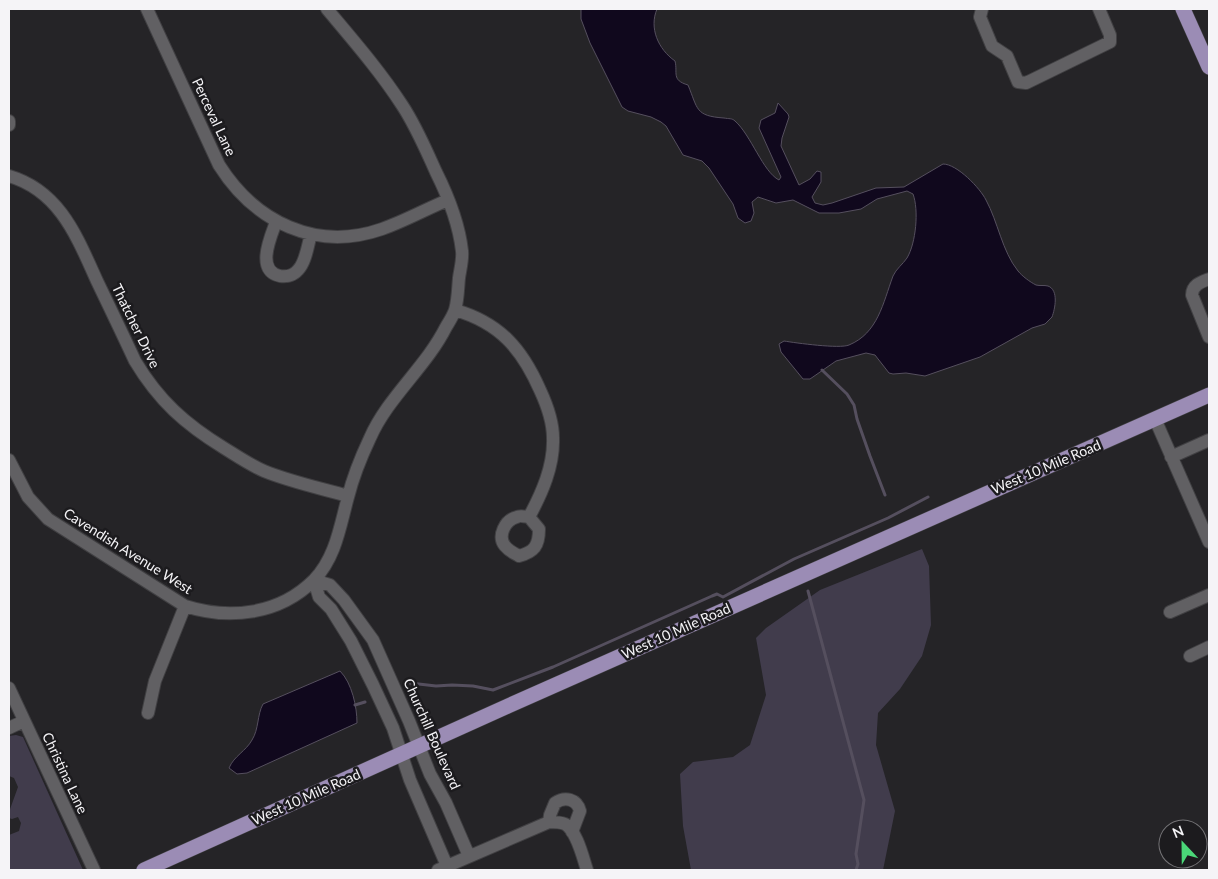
<svg xmlns="http://www.w3.org/2000/svg" width="1218" height="879" viewBox="0 0 1218 879" font-family="Lato,sans-serif">
<style>
.green{fill:#413c4c}
.water{fill:#10081d;stroke:#554f5e}
.lines{fill:none;stroke-linecap:round;stroke-linejoin:round}
.stream{stroke:#554f5e;stroke-width:3}
.minor-casing{stroke:#414043;stroke-width:14}
.major-casing{stroke:#414043;stroke-width:16}
.minor{stroke:#616063;stroke-width:12}
.major{stroke:#9b8cb5;stroke-width:15}
.labels{text-anchor:middle;stroke-width:5;stroke-linejoin:round;paint-order:stroke}
.street-label{font-size:14px;fill:#f5f4f7;stroke:#1c1b1e}
</style>
<rect width="100%" height="100%" fill="#252427"/>
<!-- green -->
<path class="green" d="M922,549L929,566L931,625L922,656L900,689L878,713L876,745L895,811L883,870H691L683,826L680,774L693,762L733,757L750,745L766,695L756,638L766,628L820,590Z
M16,735L23,737L83,870H9V835L19,831L21,823L18,817L12,819L9,818V812L18,787L14,778L9,776V736Z"/>
<!-- water -->
<path class="water" d="M581,9H657C649,28 658,49 675,61C678,73 671,80 688,85C698,109 695,116 724,118C729,119 732,118 735,121C751,135 763,172 779,180L781,177L759,128L761,120L775,113L778,103L788,114L789,117L782,138L781,146L799,185L810,179L817,171L821,172V182L812,197L815,203L823,205L832,203L876,188L904,187L943,164C957,164 980,188 986,200C998,222 1002,251 1018,271C1022,276 1030,282 1036,285C1040,286 1044,285 1048,286C1059,290 1055,309 1052,317L1045,324L1032,328L980,357L925,376L906,373L893,374L889,373L875,355L866,353L836,361L810,379H803L781,352L779,344L784,341C796,343 840,349 849,345C878,333 883,303 893,276C896,269 903,264 907,258C916,243 919,210 913,194L907,191L877,199L861,209L839,213H819L793,200L776,203L758,197L752,202L754,213L751,221L745,223L738,218L733,204L709,168L702,161L683,155L666,126L661,122L651,117L628,111L622,107L590,43L581,19Z
M340,671C352,683 357,707 357,723L247,773L237,774L229,768C234,756 246,751 252,740C259,729 257,715 263,704Z"/>
<g class="lines">
<!-- stream -->
<path class="stream" d="M822,370L847,394L854,405L857,419L870,456L885,495
M808,591L864,800L856,854L858,864L856,870
M410,683L436,686L452,685L473,686L493,690L553,667L712,596L717,594L723,597L794,559L888,518L928,497
M355,705L365,702"/>
<defs>
<path id="minor" d="M147,9L219,165C255,222 316,252 382,229C405,221 426,209 448,200
M982,9L980,17L992,46L1007,56L1018,82L1026,83L1110,42V35L1099,9
M9,121V125
M9,176C60,191 77,237 97,281C110,308 123,335 135,361C159,401 185,424 224,448C237,456 250,465 264,471C291,482 320,488 348,496
M276,222C271,236 255,271 280,276C287,277 294,275 298,270C306,262 308,244 311,234
M1209,279C1201,282 1192,285 1192,295L1209,337
M455,310C500,323 522,349 540,390C547,405 553,421 553,438C554,466 542,493 529,517C526,517 520,515 517,517C505,520 497,536 505,546C509,551 514,553 519,556C534,552 539,546 539,529L529,517
M1155,419L1209,542
M1171,457L1209,440
M9,460L28,497L48,519L185,606C229,620 279,615 314,580C336,557 340,526 348,497C353,477 361,457 370,438C388,397 426,367 446,327C449,322 453,316 455,310C458,300 458,288 459,278C460,270 463,260 462,251C459,224 448,196 436,172C426,150 416,126 402,105C380,71 353,40 327,9
M1170,612L1209,595
M1190,656L1209,647
M9,688L94,870
M148,713L155,681L185,606
M9,728L24,721
M549,822L550,815L555,803C565,796 577,799 580,811L572,832
M447,866L410,780L393,728L373,685L351,641L331,609L319,597L314,580L330,585L344,600L373,640L409,721L430,774L446,803L469,856
M438,870L549,822C555,822 560,822 565,824C577,831 583,858 587,870"/>
<path id="major" d="M1183,9L1209,67
M144,870L508,706L1209,395"/>
</defs>
<!-- minor casing -->
<use href="#minor" class="minor-casing"/>
<!-- major casing -->
<use href="#major" class="major-casing"/>
<!-- minor -->
<use href="#minor" class="minor"/>
<!-- major -->
<use href="#major" class="major"/>
</g>
<g class="labels">
<!-- street labels -->
<g class="street-label">
<text transform="translate(214 117) rotate(65)" y="5">Perceval Lane</text>
<text transform="translate(136 326) rotate(64)" y="5">Thatcher Drive</text>
<text transform="translate(1046 467) rotate(-23)" y="5">West 10 Mile Road</text>
<text transform="translate(128 551) rotate(32)" y="5">Cavendish Avenue West</text>
<text transform="translate(676 631) rotate(-24)" y="5">West 10 Mile Road</text>
<text transform="translate(432 734) rotate(66)" y="5">Churchill Boulevard</text>
<text transform="translate(65 773) rotate(65)" y="5">Christina Lane</text>
<text transform="translate(306 797) rotate(-24)" y="5">West 10 Mile Road</text>
</g>
</g>
<!-- border -->
<rect width="1218" height="879" fill="none" stroke="#f5f4f7" stroke-width="20"/>
<!-- north arrow -->
<g transform="translate(1183 844) rotate(338)"><circle r="24" fill="#1c1b1e" stroke="#737275"/>
<path d="M0-4L9 19L0 12L-9 19Z" fill="#4ad778"/>
<text y="-8" font-size="14" font-weight="bold" text-anchor="middle" fill="#f5f4f7">N</text>
</g>
</svg>
